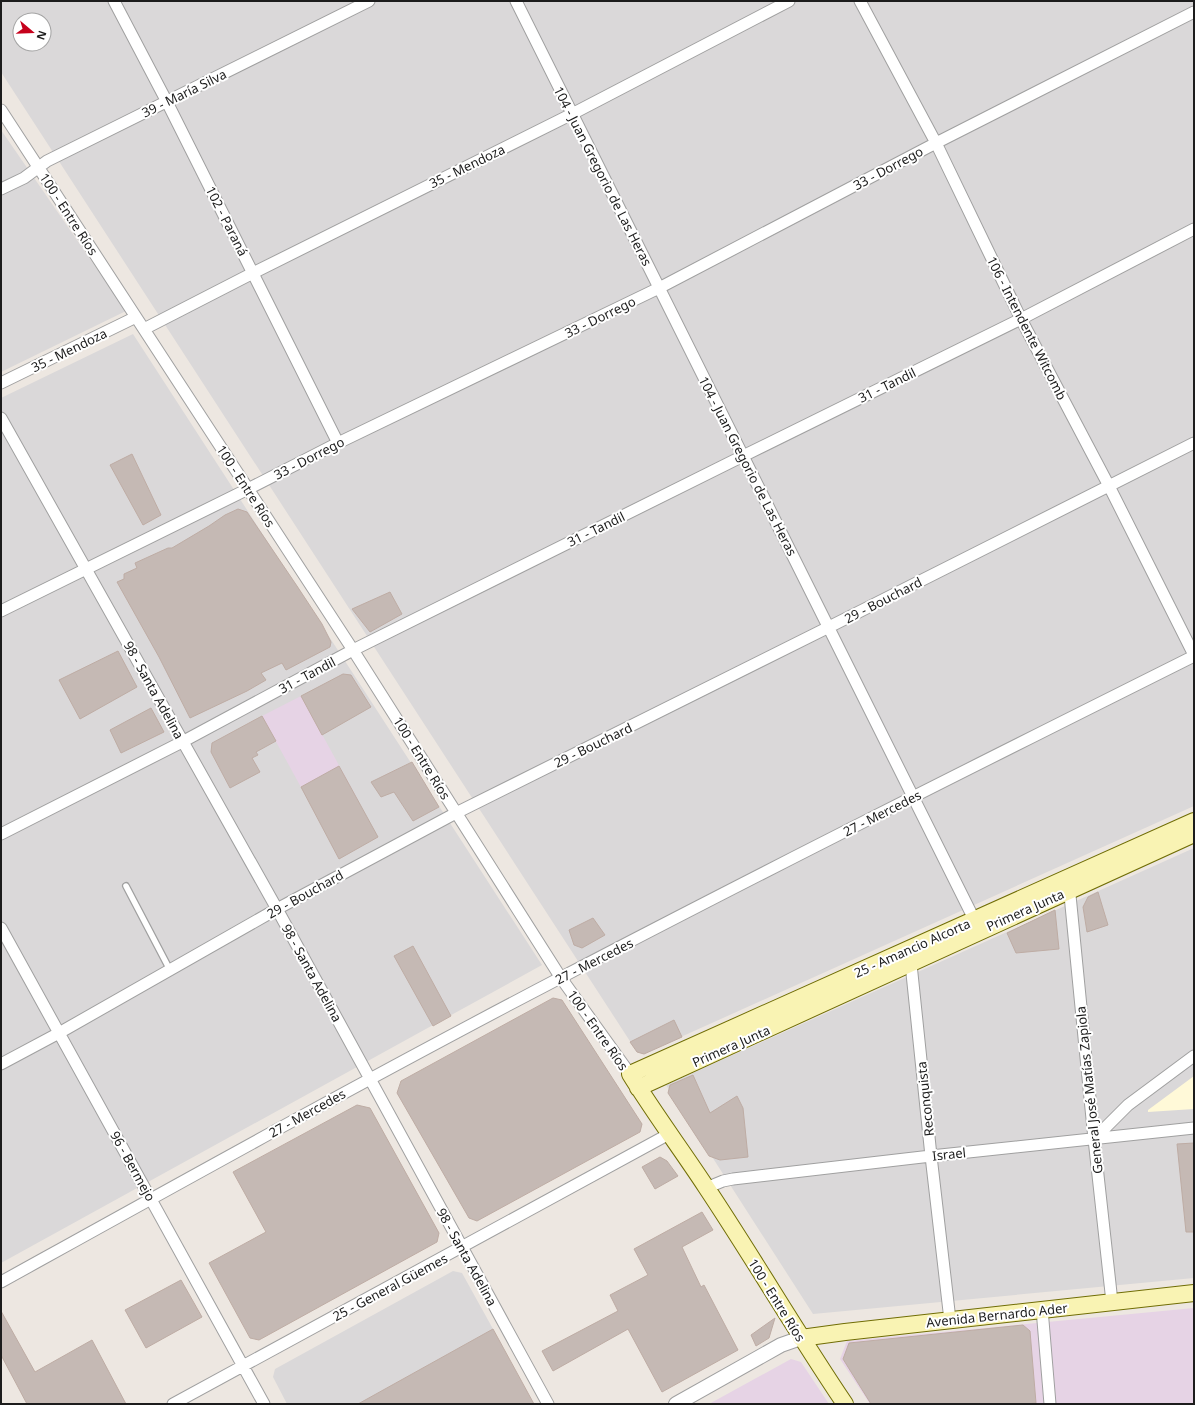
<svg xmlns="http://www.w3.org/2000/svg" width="1195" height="1405" viewBox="0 0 1195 1405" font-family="'Noto Sans',sans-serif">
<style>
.residential{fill:#dad8d9;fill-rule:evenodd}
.industrial{fill:#e6d3e5}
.education{fill:#fff9d8}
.building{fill:#c5b9b4;stroke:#beaca4}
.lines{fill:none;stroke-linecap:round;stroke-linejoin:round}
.service-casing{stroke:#a0a0a0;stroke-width:8}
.minor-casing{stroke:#a0a0a0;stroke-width:13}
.tertiary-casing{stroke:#a0a0a0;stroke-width:16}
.secondary-casing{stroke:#706d05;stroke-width:18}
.service{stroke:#fff;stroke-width:5.5}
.minor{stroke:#fff;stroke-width:11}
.tertiary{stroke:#fff;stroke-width:14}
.secondary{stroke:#f9f3b3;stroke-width:16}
.labels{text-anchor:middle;stroke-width:4;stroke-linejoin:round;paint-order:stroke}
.street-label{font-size:13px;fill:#1c1c1c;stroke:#fff}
</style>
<rect width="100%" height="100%" fill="#ede7e1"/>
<!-- residential -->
<path class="residential" d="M1,1H1194V806L643,1054L637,1052L1,72ZM20,20H44V44H20Z
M1,130L126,311L1,372Z
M133,334L542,965L1,1263V398Z
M1194,848V1278L813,1314L666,1085Z
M453,1271L462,1273L493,1329L358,1404H287L273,1377L275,1369Z"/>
<!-- industrial -->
<path class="industrial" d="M301,696L358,800L320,822L262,716Z
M1194,1308V1404H870L840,1359L847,1341Z
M791,1359L801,1362L829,1404H709Z"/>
<!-- education -->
<path class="education" d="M1194,1076V1109L1148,1112V1110Z"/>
<!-- building -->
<path class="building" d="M132,454L161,515L143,525L110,465Z
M238,509L247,512L297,586L322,624L331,642L330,647L286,670L282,663L261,673L266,680L247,691L190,718L159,657L117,582L124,579V574L137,568L135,563L168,548H172L209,526L225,515Z
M390,592L402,614L370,632L352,609Z
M118,651L137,687L80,719L59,680Z
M343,674L351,675L371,707L322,735L301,696Z
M151,708L164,732L121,753L110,730Z
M262,716L276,741L256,752L258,755L252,758L260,772L230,788L211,752L212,743Z
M412,762L439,807L413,821L394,792L381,797L371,782Z
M339,766L378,837L339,859L301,787Z
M1098,892L1108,925L1087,932L1083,907L1088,897Z
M1055,910L1059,949L1016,953L1007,933Z
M593,918L605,935L582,948L574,945L569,930Z
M413,946L451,1016L433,1026L394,956Z
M553,998L562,1000L642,1124L640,1132L477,1221L469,1218L397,1093L401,1081Z
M674,1020L682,1037L644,1054L637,1052L630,1042Z
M693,1075L710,1113L737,1096L743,1108L748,1157L720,1160L709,1156L668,1093L670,1085Z
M357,1105L370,1108L439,1233L437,1242L259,1340L250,1338L209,1263L266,1232L233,1172Z
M1194,1143V1232H1186L1177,1144Z
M660,1157L667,1161L678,1176L655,1189L642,1167Z
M702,1212L713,1230L682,1247L701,1287L704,1285L738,1350L662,1392L628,1329L553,1371L542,1351L618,1311L610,1295L648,1275L634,1249Z
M181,1280L202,1317L146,1348L125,1310Z
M1,1311L35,1372L92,1340L126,1404H27L1,1355Z
M775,1318L769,1338L756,1346L751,1335Z
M1023,1325L1030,1331L1036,1403L1024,1404H871L843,1359L849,1343Z
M493,1329L534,1404H358Z"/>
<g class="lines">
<defs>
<path id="service" d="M126,886L170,970"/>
<path id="minor" d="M114,1L167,102L338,443
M516,1L977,925
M860,1L936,143L1021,319L1109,486L1194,655
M1,110L353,650L561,978L630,1074
M1,189L24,178L47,161L369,1
M144,329L253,273L572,114L789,1
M1,383L136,317
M1,418L277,909L548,1404
M1,611L248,489L338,443L659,288L936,143L1194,12
M1,834L182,742L353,650L743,456L1021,319L1194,229
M1069,885L1094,1139L1112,1302
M1,928L264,1404
M909,957L911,964L931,1156L950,1320
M1,1064L59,1033L277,909L456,813L829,627L1194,443
M1094,1139L1128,1105L1194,1056
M706,1188L723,1181L733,1179L931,1156L1194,1128
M1,1282C187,1179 372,1076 560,978C770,868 982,762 1194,656
M1042,1309L1050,1404
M173,1404L669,1134"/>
<path id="tertiary" d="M676,1404L781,1345L801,1338"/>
<path id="secondary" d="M638,1088L1194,834
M801,1338L845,1332L1194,1293
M845,1404C797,1333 754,1259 706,1187C681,1149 654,1113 630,1074L1194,821"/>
</defs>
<!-- service casing -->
<use href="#service" class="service-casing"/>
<!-- minor casing -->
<use href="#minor" class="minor-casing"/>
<!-- tertiary casing -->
<use href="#tertiary" class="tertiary-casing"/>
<!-- secondary casing -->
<use href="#secondary" class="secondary-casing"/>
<!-- service -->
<use href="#service" class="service"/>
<!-- minor -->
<use href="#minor" class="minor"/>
<!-- tertiary -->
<use href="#tertiary" class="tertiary"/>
<!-- secondary -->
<use href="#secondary" class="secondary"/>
</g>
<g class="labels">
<!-- street labels -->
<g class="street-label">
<text transform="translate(184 93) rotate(-26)" y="5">39 - María Silva</text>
<text transform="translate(467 166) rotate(-26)" y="5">35 - Mendoza</text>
<text transform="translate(888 168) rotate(-28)" y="5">33 - Dorrego</text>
<text transform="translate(603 176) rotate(63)" y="5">104 - Juan Gregorio de Las Heras</text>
<text transform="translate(69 214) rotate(57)" y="5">100 - Entre Ríos</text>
<text transform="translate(227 221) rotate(63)" y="5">102 - Paraná</text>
<text transform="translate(600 317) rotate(-26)" y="5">33 - Dorrego</text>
<text transform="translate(1027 328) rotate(63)" y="5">106 - Intendente Witcomb</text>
<text transform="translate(69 350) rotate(-26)" y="5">35 - Mendoza</text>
<text transform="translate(887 385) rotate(-26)" y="5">31 - Tandil</text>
<text transform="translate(309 458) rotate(-27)" y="5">33 - Dorrego</text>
<text transform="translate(748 466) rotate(63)" y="5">104 - Juan Gregorio de Las Heras</text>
<text transform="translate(246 486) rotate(57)" y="5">100 - Entre Ríos</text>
<text transform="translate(596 529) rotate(-26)" y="5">31 - Tandil</text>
<text transform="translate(883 600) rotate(-27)" y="5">29 - Bouchard</text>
<text transform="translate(307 675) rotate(-28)" y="5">31 - Tandil</text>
<text transform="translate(154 690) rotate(61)" y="5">98 - Santa Adelina</text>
<text transform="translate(593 745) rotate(-26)" y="5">29 - Bouchard</text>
<text transform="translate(422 758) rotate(58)" y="5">100 - Entre Ríos</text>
<text transform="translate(882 813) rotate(-27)" y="5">27 - Mercedes</text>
<text transform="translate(305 894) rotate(-29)" y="5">29 - Bouchard</text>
<text transform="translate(1025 910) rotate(-24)" y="5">Primera Junta</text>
<text transform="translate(912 948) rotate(-24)" y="5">25 - Amancio Alcorta</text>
<text transform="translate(594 961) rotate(-27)" y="5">27 - Mercedes</text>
<text transform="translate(312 973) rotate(61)" y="5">98 - Santa Adelina</text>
<text transform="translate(598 1030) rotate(55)" y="5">100 - Entre Ríos</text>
<text transform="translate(731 1046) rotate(-24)" y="5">Primera Junta</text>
<text transform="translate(1089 1090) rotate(-96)" y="5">General José Matías Zapiola</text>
<text transform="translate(925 1099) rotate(-96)" y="5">Reconquista</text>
<text transform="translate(307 1113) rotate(-29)" y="5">27 - Mercedes</text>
<text transform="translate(949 1154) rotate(-6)" y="5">Israel</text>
<text transform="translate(133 1166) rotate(61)" y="5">96 - Bermejo</text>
<text transform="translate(467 1257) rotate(61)" y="5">98 - Santa Adelina</text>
<text transform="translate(390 1287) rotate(-28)" y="5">25 - General Güemes</text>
<text transform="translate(777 1300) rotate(58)" y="5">100 - Entre Ríos</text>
<text transform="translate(997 1315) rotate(-6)" y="5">Avenida Bernardo Ader</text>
</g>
</g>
<!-- border -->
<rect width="1195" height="1405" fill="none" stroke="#1c1c1c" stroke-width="4"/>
<!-- north arrow -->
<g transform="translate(32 32) rotate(109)"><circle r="19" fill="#ffffff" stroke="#a4a4a4"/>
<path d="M0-3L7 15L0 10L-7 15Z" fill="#c6011c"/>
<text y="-6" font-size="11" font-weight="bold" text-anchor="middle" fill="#1c1c1c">N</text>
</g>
</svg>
